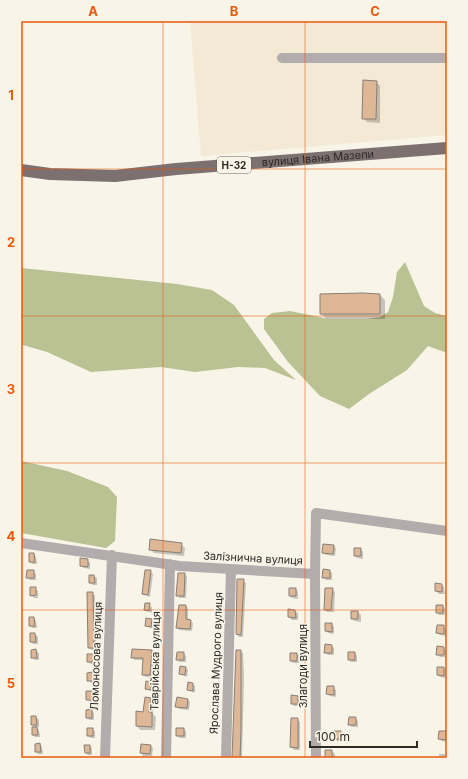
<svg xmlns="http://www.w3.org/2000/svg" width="468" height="779" viewBox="0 0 468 779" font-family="Inter,sans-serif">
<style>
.industrial{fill:#f4e9d4}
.forest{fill:#bac293}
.shadow{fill:#0003}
.building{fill:#deb896;stroke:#887e76}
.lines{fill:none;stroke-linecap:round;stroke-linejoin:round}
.minor{stroke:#b3acac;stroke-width:10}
.major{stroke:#7c7070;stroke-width:12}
.grid{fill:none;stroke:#e8590c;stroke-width:1;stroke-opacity:0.55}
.labels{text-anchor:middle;stroke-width:3;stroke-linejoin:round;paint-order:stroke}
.shield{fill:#f8f4e8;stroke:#696760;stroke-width:1}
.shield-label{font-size:10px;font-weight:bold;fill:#2c2a26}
.street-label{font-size:11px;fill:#2c2a26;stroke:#f8f4e8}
.neatline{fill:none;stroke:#e8590c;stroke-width:1.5}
.grid-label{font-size:13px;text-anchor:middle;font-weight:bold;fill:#e8590c}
</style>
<rect width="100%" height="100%" fill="#f8f4e8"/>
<!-- industrial -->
<path class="industrial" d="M190,21H447V135L201,156Z"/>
<!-- forest -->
<path class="forest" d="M405,262L424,306L435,313L447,316V353L428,346L407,370L369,394L349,409L320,396L288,362L264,329V319L272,313L290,311L329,319H367L380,317L388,312L393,297L397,272Z
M21,268L177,284L212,290L234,305L274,360L296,380L265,368L238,367L195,372L161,367L91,372L47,352L23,345L21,347Z
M21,461L67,471L108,487L117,497L115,541L106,548L21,533Z"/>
<!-- shadow -->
<path class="shadow" d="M376,82L380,86V123L367,122L363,118Z
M380,295L385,300V319H327L321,314Z
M181,544L185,548L184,556L154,553L150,549Z
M333,545L336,548L335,556L326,555L323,553Z
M361,549L363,552V559L357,558L355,556Z
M34,554L36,557L37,564H32L30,561Z
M87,560L90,563V569L84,568L81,566Z
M33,571L36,574V580H30L27,578Z
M150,571L153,574L150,597L143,594Z
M329,571L332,573V580H326L323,577Z
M179,574H185L187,577L186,598H180L177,596Z
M94,576L97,578V585H93L90,583Z
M243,580L246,583L243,637H239L237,634Z
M442,585L444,587L445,594H439L436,591Z
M35,588L38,591V598H34L31,595Z
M296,589L298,592V599L292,598L290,596Z
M332,589L335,592L334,612H327L325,609Z
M92,593L95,596L96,650H92L89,648Z
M145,604L152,607V613L145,610Z
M186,606L188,608V620L193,623L192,631L179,630L177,628Z
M443,606L445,608V615H439L437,612Z
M295,611L298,613V620H292L289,617Z
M352,612H358L361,615V622L355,621L352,619Z
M34,618L36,621L37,628H32L30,625Z
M151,620L154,622L153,629L146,626Z
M332,624L334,627V634L328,633L326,631Z
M443,626L446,629V636L440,635L437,633Z
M35,634L38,637V644H33L31,641Z
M331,646L334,648V655H328L325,652Z
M444,648L446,650V657H440L437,654Z
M36,650L39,653V660H35L32,657Z
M151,651L154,654L152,677H146L143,675L144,660H135L132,657Z
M240,651L243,653L244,678L242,758H234Z
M183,653L186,656V662H180L177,660Z
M355,653L357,656V662H351L349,660Z
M297,654L299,657V663H293L291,661Z
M92,655L95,657V664H91L88,662Z
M185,668L188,670L187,677L180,674Z
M444,668L446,671V678L440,677L438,675Z
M92,673L95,676V683H91L88,680Z
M152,683L154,685L153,692L146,689Z
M193,684L195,686V693L188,690Z
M333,687L336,690V697L330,696L327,694Z
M91,692L94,695V702H90L87,699Z
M298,697L300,699V706H294L292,703Z
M150,699L154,703L153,714L156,717L155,730H140L137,726Z
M188,700L190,702L189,710L179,709L176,706Z
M91,710L94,713V720H90L87,718Z
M36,717L39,720V727H36L39,730L40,737H35L33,735L35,728L32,724Z
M355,718L358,721V727H352L349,725Z
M297,719L300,722V750H294L291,747Z
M92,729L95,731V738H91L88,736Z
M183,729L186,731V738H180L177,735Z
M341,732L343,735V741H337L335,739Z
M445,732L447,742L442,741L439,739Z
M40,744L42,747L43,754H38L36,751Z
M90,746L92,748V755H88L86,753Z
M151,746L153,748L152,756H143L141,753Z
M326,751H332L335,754V758H326Z
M439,754H445L447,758H439Z"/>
<!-- building -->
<path class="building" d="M363,80L377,81L376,119H362Z
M363,293L380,294V314H320V294Z
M150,539L182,543L181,553L149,550Z
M323,544L334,545L333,554L322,553Z
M354,548H361V556H354Z
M29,553H34L35,562H29Z
M80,558L88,559V567L80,566Z
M323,569L330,570V578H322Z
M27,570H34V578H26Z
M145,570H151L148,595L142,594Z
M178,573H185L184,596H176Z
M89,575H94L95,583H89Z
M237,579H244L241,635L236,634Z
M435,583L442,584V592L435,591Z
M30,587H36V595L30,596Z
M289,588H296V596H289Z
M325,588H333L331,610H324Z
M87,592H93L94,648H88Z
M145,603H150L149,611L144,610Z
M179,605H186V619L191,620L190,629L176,628Z
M436,605H443V613H436Z
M288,609L295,610L296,618L288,617Z
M351,611H358V619H351Z
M29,617H34L35,626H29Z
M146,618L152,619L151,627L145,626Z
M325,623H332V632L325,631Z
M437,625H444V634L436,633Z
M30,633H35L36,642H30Z
M325,644L332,645V653H324Z
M437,646L444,647V655H436Z
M36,649L37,658H31V650Z
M132,649L152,650L150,675H142L143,658H131Z
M236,650H241V730L240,758H232Z
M177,652H184V660H176Z
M348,652H355V660H348Z
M290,653H297V661H290Z
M87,654H93V662H87Z
M180,666L186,667L185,675L179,674Z
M437,667H444V676L437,675Z
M92,672L93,681H87V673Z
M146,681L152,682L151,690L145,689Z
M188,682L193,683V691L187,690Z
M327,686H334V695L326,694Z
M86,691H92V700H86Z
M291,695L298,696V704H291Z
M145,697L151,698L149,712H152V727L136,726V711L143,712Z
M177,697L188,699L187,708L175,707Z
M92,709V718H86V710Z
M31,716H36L37,725H31Z
M349,717H356V725H348Z
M291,718H298V748L290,747Z
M32,727H37L38,735H32Z
M87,728H93V736H87Z
M176,728H184V736H176Z
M334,731H341V739H334Z
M439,731H446V740L438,739Z
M40,743L41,752H35V744Z
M141,744L151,745L150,754L140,753Z
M84,745H90V753H85Z
M325,750H332V758H325Z"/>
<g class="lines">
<!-- minor -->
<path class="minor" d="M282,58H447
M21,543L180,566L315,574L316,513L447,531
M315,574L316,758
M105,758L112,555
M166,758L170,564
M226,758L231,569"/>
<!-- major -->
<path class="major" id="s1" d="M21,170L50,174L115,176L176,169L447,148"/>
</g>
<!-- grid -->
<path class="grid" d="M163,21V758M305,21V758M21,169H447M21,316H447M21,463H447M21,610H447"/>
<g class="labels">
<!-- shield labels -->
<rect class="shield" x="217" y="157" width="34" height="16" rx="3"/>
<g class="shield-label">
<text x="234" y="169">Н-32</text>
</g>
<!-- street labels -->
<g class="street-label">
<text dy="4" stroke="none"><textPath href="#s1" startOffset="298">вулиця Івана Мазепи</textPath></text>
<text transform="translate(253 558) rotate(3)" y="4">Залізнична вулиця</text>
<text transform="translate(96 656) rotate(-88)" y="4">Ломоносова вулиця</text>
<text transform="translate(155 661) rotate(-89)" y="4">Таврійська вулиця</text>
<text transform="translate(216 663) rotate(-88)" y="4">Ярослава Мудрого вулиця</text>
<text transform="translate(303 666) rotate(-90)" y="4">Злагоди вулиця</text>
</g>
</g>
<!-- border -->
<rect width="468" height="779" fill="none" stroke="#f8f4e8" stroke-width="44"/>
<!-- scale -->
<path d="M310 741v6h107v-6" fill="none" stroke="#2c2a26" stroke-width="2"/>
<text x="316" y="741" font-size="12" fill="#2c2a26" stroke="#f8f4e8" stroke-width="3" paint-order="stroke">100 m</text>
<rect x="22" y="22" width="424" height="735" class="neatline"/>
<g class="grid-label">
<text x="93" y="16">A</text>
<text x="234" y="16">B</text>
<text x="375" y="16">C</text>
<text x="11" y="100">1</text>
<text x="11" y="247">2</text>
<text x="11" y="394">3</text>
<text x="11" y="541">4</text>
<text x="11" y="688">5</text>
</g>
</svg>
